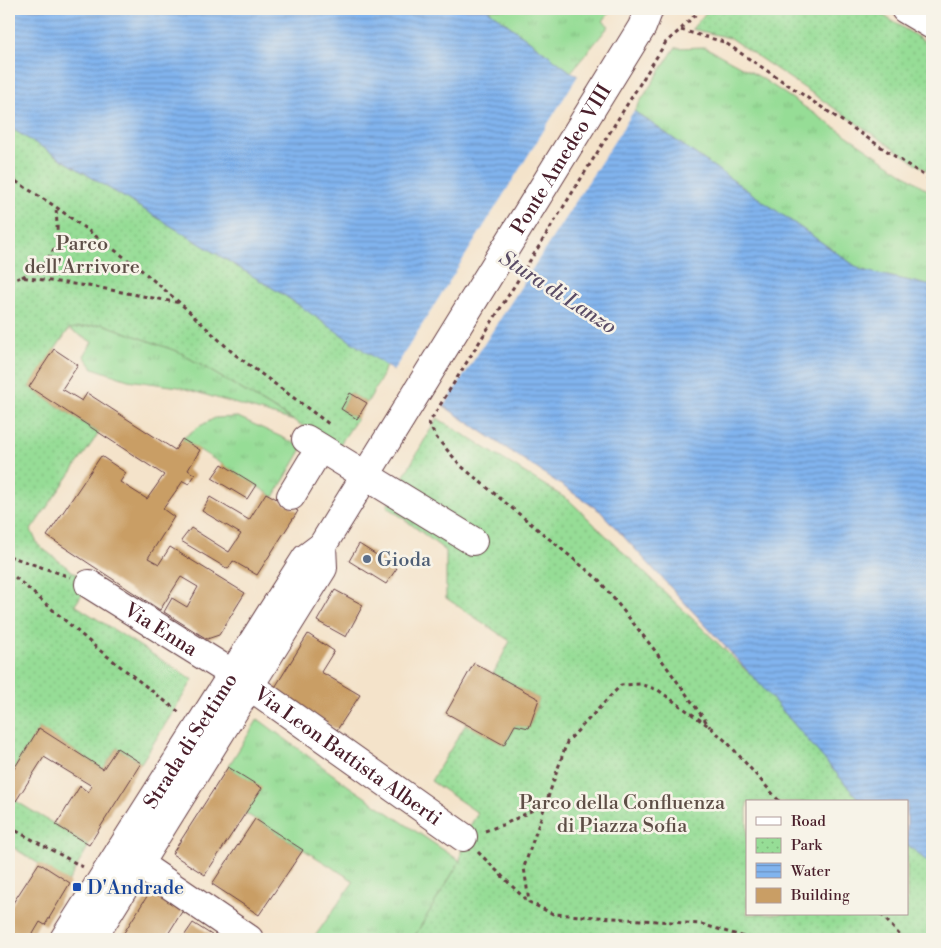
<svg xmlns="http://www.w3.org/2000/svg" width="941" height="948" viewBox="0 0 941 948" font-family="'Libre Bodoni',serif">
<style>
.grass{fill:url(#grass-tufts);stroke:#707e60}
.park{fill:url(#park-dots);stroke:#707e60}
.water{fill:url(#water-rules);stroke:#666a8c}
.pier{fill:#f4e3ca}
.building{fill:#c99e65}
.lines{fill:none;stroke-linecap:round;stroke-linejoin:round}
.minor-casing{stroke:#643c43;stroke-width:30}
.major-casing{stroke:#643c43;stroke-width:30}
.path{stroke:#643c43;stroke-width:3;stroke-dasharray:4 4;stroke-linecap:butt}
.minor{stroke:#fff;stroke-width:28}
.major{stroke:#fff;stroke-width:28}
.service-dot{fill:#5c6f8a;stroke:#f7f3e8;stroke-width:2}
.transit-dot{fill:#1a4fb4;stroke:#f7f3e8;stroke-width:2}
.labels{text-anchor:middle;stroke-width:5;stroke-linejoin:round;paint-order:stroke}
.street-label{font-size:20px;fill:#4a1f2b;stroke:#f7f3e8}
.park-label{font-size:20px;fill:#5d4e46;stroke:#f7f3e8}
.service-label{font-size:20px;fill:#4e5e75;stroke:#f7f3e8;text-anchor:start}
.transit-label{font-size:20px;fill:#164399;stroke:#f7f3e8;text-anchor:start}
.water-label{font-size:21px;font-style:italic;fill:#5a4c66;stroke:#f7f3e8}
</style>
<defs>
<pattern id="grass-tufts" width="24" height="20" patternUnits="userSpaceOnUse" patternTransform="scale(1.25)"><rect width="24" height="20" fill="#96dd96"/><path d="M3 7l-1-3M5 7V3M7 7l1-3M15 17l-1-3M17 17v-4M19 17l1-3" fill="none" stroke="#83bd81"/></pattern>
<pattern id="park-dots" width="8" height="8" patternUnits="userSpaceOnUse" patternTransform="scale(1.25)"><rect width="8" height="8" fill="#96dd96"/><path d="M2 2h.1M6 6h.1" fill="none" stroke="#83bd81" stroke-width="1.8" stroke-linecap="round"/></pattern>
<pattern id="water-rules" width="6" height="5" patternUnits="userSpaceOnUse" patternTransform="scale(1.25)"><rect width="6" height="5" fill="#81b4ee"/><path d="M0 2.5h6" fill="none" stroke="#6c92c1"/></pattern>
</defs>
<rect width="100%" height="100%" fill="#f7f3e8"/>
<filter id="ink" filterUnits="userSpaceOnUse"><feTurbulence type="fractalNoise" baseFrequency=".02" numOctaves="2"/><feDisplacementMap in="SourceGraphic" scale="10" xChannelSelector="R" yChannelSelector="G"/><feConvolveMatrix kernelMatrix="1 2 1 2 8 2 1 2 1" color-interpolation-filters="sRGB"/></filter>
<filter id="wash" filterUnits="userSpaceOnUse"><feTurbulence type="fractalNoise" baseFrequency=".0096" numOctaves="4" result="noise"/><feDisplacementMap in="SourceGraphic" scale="20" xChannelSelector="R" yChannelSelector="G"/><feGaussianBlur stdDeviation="1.12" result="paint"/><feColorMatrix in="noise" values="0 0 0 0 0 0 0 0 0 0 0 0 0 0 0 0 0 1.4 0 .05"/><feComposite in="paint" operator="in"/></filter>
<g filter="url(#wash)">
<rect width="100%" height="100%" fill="#f4e3ca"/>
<!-- grass -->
<path class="grass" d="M487,9H612L603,21L609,26L571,72Z
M705,47L760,77L932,193V286L861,270L634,111L675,48Z
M103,324L179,352L294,421L179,387L128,380L93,368L84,356L92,342L69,329Z
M238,417L303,447L274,497L182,439L198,427L215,418Z
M258,719L350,787L460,861L413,939H313L354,881L245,813L261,788L228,767Z"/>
<!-- park -->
<path class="park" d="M709,9H873L932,46V174L730,38L692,29Z
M9,127L287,297L386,365L382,377L367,403L350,393L341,409L357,419L338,447L179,352L103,324L69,329L29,387L99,433L31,530L38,545L89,584L75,605L193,680L141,763L117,748L103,769L39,728L9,777Z
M437,418L570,501L757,681L861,802H747V914H907V844L932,866V939H413L460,861L463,837L478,813L431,781L466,724L504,745L515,725L529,728L539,699L493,674L510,641L446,598V551L387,506Z
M9,797L89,845L68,882L9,845Z"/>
<!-- water -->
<path class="water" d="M9,9H487L571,72L634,111L861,270L932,286V866L907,844V802H861L757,681L600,511L451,411L287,297L9,127Z"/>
<!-- pier -->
<path class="pier" d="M579,74L635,109L443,408L392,373Z"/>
<g id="blocks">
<!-- building -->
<path class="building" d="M54,349L78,365L62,389L82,401L87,393L175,450L182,439L200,450L188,470L195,475L189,484L183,481L163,509L174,517L148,558L159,564L170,547L245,593L219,635L207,639L164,612L172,598L187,607L198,587L181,577L160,610L47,536L101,456L126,473L120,482L147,499L164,475L29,387Z
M350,393L367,403L357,419L341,409Z
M222,464L256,485L247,499L212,478Z
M266,493L298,511L257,575L233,561L228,569L181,541L191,528L229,552L241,534L202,511L210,497L249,520Z
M359,544L397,568L386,584L349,561Z
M335,590L363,605L346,637L317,621Z
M308,634L334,651L321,672L360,695L337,730L274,689Z
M474,663L539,699L529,728L515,725L504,745L446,713Z
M39,728L103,769L117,748L141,763L89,845L56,825L80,786L88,792L92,786L44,757L16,801L9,797V777Z
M228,767L262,788L205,875L172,854Z
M255,819L303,850L259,915L212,884Z
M39,863L70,883L45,925L40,922L30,939H9V909Z
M151,890L183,910L165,939H120Z
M193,923L218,939H182Z"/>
</g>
</g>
<g filter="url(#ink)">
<use href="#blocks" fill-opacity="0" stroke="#643c43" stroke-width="1"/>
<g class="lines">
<defs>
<g id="minor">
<path d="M306,439L473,541"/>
<path d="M291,496L320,448"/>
<path id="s1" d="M89,584L233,674L463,837"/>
<path d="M120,851L249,939"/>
</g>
<g id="major">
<path d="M905,9L932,25"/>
<path id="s2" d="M64,939L306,558L322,546L642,27L649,9"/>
<path d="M92,939L323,568L322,546"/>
</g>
</defs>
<!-- minor casing -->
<use href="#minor" class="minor-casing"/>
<!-- major casing -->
<use href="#major" class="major-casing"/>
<!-- path -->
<path class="path" d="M701,9L680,30L666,42L429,423L435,436L461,466L599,580L653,648L710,727
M681,30L724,42L932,181
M9,177L56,207L139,268L180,303L233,353L329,424
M22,277L45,263L58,243L56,207
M9,282L21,277L95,287L180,303
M9,556L70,577
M9,572L98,649L179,712
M9,827L83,867
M485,831L505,824L545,804
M478,852L528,902
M881,914L903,939
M751,939L701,924L553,914L529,902L524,867L567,742L621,685L640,684L658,690L710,727L728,743L780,802"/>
<!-- minor -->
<use href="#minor" class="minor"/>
<!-- major -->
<use href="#major" class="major"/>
</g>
</g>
<!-- markers -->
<circle class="service-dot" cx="367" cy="559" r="5"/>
<rect class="transit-dot" x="72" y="882" width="10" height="10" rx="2.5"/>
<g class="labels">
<!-- street labels -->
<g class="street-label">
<text dy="7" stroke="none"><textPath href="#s2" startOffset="926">Ponte Amedeo VIII</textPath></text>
<text dy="7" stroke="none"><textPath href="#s1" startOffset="85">Via Enna</textPath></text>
<text dy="7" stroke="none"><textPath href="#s2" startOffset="235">Strada di Settimo</textPath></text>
<text dy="7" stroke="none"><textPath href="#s1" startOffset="311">Via Leon Battista Alberti</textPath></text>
</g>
<!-- park labels -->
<g class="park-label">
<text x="82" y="250">Parco<tspan x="82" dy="23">dell'Arrivore</tspan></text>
<text x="622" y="809">Parco della Confluenza<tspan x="622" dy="23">di Piazza Sofia</tspan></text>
</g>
<!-- service labels -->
<g class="service-label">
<text x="377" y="566">Gioda</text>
</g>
<!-- transit labels -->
<g class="transit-label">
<text x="87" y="894">D'Andrade</text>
</g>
<!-- water labels -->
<g class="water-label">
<text transform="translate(558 292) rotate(33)" y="7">Stura di Lanzo</text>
</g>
</g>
<!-- margin -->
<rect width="941" height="948" fill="none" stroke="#f7f3e8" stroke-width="30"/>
<!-- legend -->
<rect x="746" y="800" width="162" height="115" fill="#f7f3e8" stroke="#b29e9c"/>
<rect x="756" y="817" width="25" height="8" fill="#ffffff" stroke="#b29e9c"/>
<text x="791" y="826" font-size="15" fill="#4a1f2b">Road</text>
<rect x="756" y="838" width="25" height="15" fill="url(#park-dots)" stroke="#b29e9c"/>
<text x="791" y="850" font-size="15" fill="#4a1f2b">Park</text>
<rect x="756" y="863" width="25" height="15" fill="url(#water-rules)" stroke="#b29e9c"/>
<text x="791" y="876" font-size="15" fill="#4a1f2b">Water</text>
<rect x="756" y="888" width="25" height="15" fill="#c99e65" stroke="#b29e9c"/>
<text x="791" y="900" font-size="15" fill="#4a1f2b">Building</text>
</svg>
